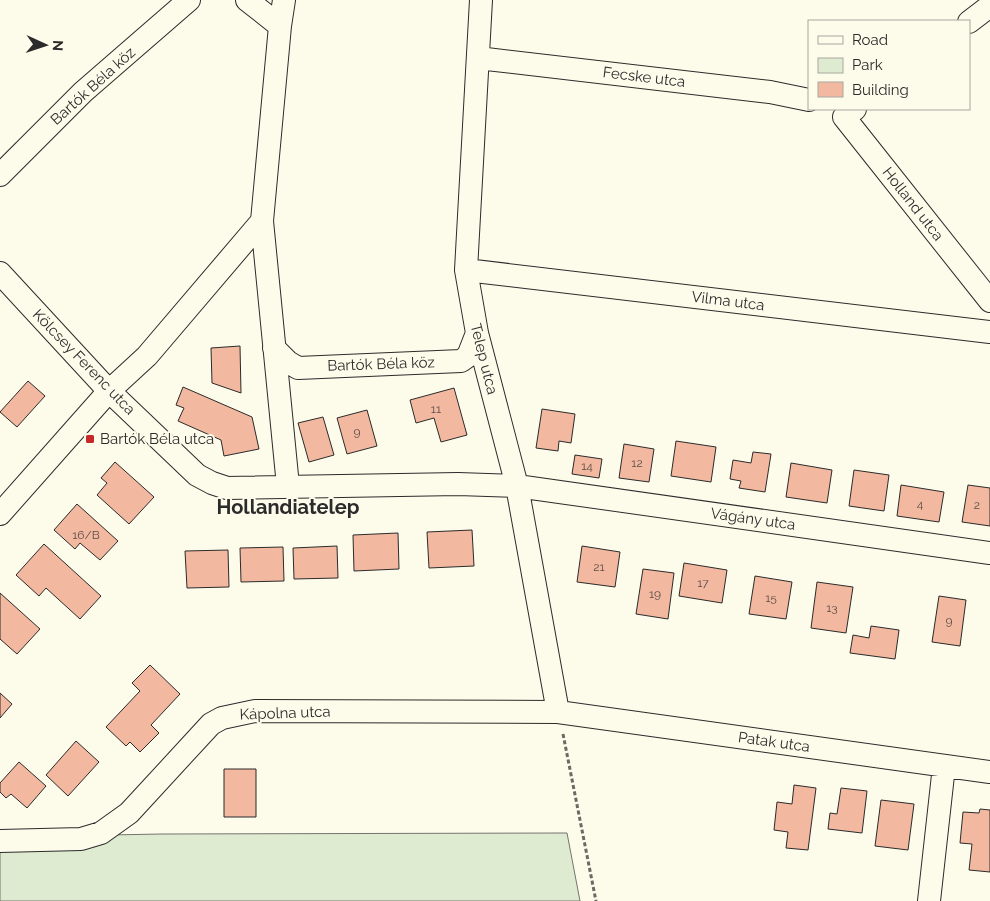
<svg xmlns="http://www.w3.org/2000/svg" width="990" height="901" viewBox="0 0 990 901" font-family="Raleway,sans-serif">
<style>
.green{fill:#deebd1;stroke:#74746e}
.building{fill:#f2b8a0;stroke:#2b2b2b}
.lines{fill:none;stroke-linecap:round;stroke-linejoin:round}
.minor-casing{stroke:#2b2b2b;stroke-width:24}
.path{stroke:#6a6964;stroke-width:3;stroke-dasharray:4 2.5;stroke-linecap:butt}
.minor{stroke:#fdfbea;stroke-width:22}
.poi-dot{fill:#c62828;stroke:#fdfbea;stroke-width:2}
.labels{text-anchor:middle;stroke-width:4;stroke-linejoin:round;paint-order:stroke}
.number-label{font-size:12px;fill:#5d4e48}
.street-label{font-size:15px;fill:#2b2b2b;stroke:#fdfbea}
.poi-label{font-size:15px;fill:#2b2b2b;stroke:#fdfbea;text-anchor:start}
.district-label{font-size:20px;font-weight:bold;fill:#2b2b2b;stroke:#fdfbea}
</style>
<rect width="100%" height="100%" fill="#fdfbea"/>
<!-- green -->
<path class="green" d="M567,833L580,901H0V837L162,834Z"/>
<!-- building -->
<path class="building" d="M240,346L241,393L212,383L211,348Z
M28,381L45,396L17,427L0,412Z
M183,387L252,417L259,449L224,456L221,440L178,421L184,408L176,405Z
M454,388L467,435L441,442L434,418L416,423L410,400Z
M542,409L575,414L571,443L559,441L558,451L536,448Z
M367,410L377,446L347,454L337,418Z
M323,417L334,455L309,462L298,423Z
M676,441L716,447L711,482L671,476Z
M624,444L654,449L649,482L619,478Z
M753,452L771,454L765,492L739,488L741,481L730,479L733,460L751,463Z
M575,455L602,459L599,478L572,474Z
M115,462L154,497L129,524L97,495L107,483L101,478Z
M791,463L832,470L827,503L786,497Z
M854,470L889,475L884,511L849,506Z
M901,485L944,492L939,522L897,516Z
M968,485L990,488V526L962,522Z
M77,504L118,541L100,560L80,543L75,549L54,530Z
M472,530L474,566L429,568L427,532Z
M398,533L399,569L354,571L353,535Z
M44,544L101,596L80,619L46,588L39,596L16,575Z
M337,546L338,578L294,579L293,548Z
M582,546L620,552L615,587L577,582Z
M283,547L284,581L241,582L240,548Z
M228,550L229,587L187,588L185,551Z
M684,563L727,570L722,603L679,596Z
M643,569L674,573L668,619L636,614Z
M755,576L792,582L786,619L749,614Z
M817,582L853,587L846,633L811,628Z
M0,593L40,629L17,654L0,639Z
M939,596L966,600L960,646L932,642Z
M871,626L899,630L895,659L850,653L853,635L869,638Z
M150,665L180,694L151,725L159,733L140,752L130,742L126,746L106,727L140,691L132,683Z
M0,693L12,704L0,718Z
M76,741L99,762L68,796L46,775Z
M19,762L46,786L27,808L11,794L6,798L0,792V783Z
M224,769H256V817H224Z
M794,785L816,788L808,850L786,848L788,832L774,830L777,802L792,804Z
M841,788L867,791L862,833L828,829L830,813L837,814Z
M881,800L914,804L908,850L875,846Z
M980,809L990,810V872L969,870L972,844L960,843L963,812L979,813Z"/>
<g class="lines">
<defs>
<path id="minor" d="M247,0L280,26
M284,0L280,26L262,221L288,486
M481,0L466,270L477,333L517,486L558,712
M969,22L990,6
M478,58L770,92L809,100
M855,109L844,117L990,301
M0,175L83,92L189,0
M466,270L990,332
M0,273L109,391L197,475L212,483L227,488L458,484L517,486L990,553
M274,348L288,362L298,368L461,361L468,356L477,333
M0,514L109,391L147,356L262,221
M0,841L81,839L101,833L129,813L211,724L222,718L255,711L558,712L990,772
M929,901L944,766"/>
</defs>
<!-- minor casing -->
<use href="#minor" class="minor-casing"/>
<!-- path -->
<path class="path" d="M563,734L596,901"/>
<!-- minor -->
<use href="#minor" class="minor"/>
</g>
<!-- markers -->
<rect class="poi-dot" x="85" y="434" width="10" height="10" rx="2.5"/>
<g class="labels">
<!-- number labels -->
<g class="number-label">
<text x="436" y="413">11</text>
<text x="357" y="436">9</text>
<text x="637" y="467">12</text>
<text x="587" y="470">14</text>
<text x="920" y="508">4</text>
<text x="977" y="509">2</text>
<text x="86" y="539">16/B</text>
<text x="599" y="571">21</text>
<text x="703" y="587">17</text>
<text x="655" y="598">19</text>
<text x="771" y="602">15</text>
<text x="832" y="612">13</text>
<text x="949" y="625">9</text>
</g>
<!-- street labels -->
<g class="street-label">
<text transform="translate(644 77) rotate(7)" y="5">Fecske utca</text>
<text transform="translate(93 86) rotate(-42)" y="5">Bartók Béla köz</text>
<text transform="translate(913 204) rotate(52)" y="5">Holland utca</text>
<text transform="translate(728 301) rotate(7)" y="5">Vilma utca</text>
<text transform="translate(484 359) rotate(76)" y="5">Telep utca</text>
<text transform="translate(84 362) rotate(46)" y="5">Kölcsey Ferenc utca</text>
<text transform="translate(381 364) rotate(-2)" y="5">Bartók Béla köz</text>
<text transform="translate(753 519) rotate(8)" y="5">Vágány utca</text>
<text transform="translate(285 713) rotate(-2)" y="5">Kápolna utca</text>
<text transform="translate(774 742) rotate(8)" y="5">Patak utca</text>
</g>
<!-- poi labels -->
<g class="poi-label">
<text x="100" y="444">Bartók Béla utca</text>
</g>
<!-- district labels -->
<g class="district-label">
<text x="288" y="514">Hollandiatelep</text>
</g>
</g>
<!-- legend -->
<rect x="808" y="20" width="162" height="90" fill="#fdfbea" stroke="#a9a89e"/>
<rect x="818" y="36" width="25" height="8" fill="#fdfbea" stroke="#a9a89e"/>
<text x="852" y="45" font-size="15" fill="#2b2b2b">Road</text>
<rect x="818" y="58" width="25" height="15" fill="#deebd1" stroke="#a9a89e"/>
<text x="852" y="70" font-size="15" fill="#2b2b2b">Park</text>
<rect x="818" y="82" width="25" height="15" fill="#f2b8a0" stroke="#a9a89e"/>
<text x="852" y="95" font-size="15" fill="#2b2b2b">Building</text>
<!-- north arrow -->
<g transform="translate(45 45) rotate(93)" stroke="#fdfbea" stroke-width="4" paint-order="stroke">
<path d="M0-4L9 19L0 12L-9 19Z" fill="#2b2b2b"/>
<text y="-8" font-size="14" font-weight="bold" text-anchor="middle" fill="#2b2b2b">N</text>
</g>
</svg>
